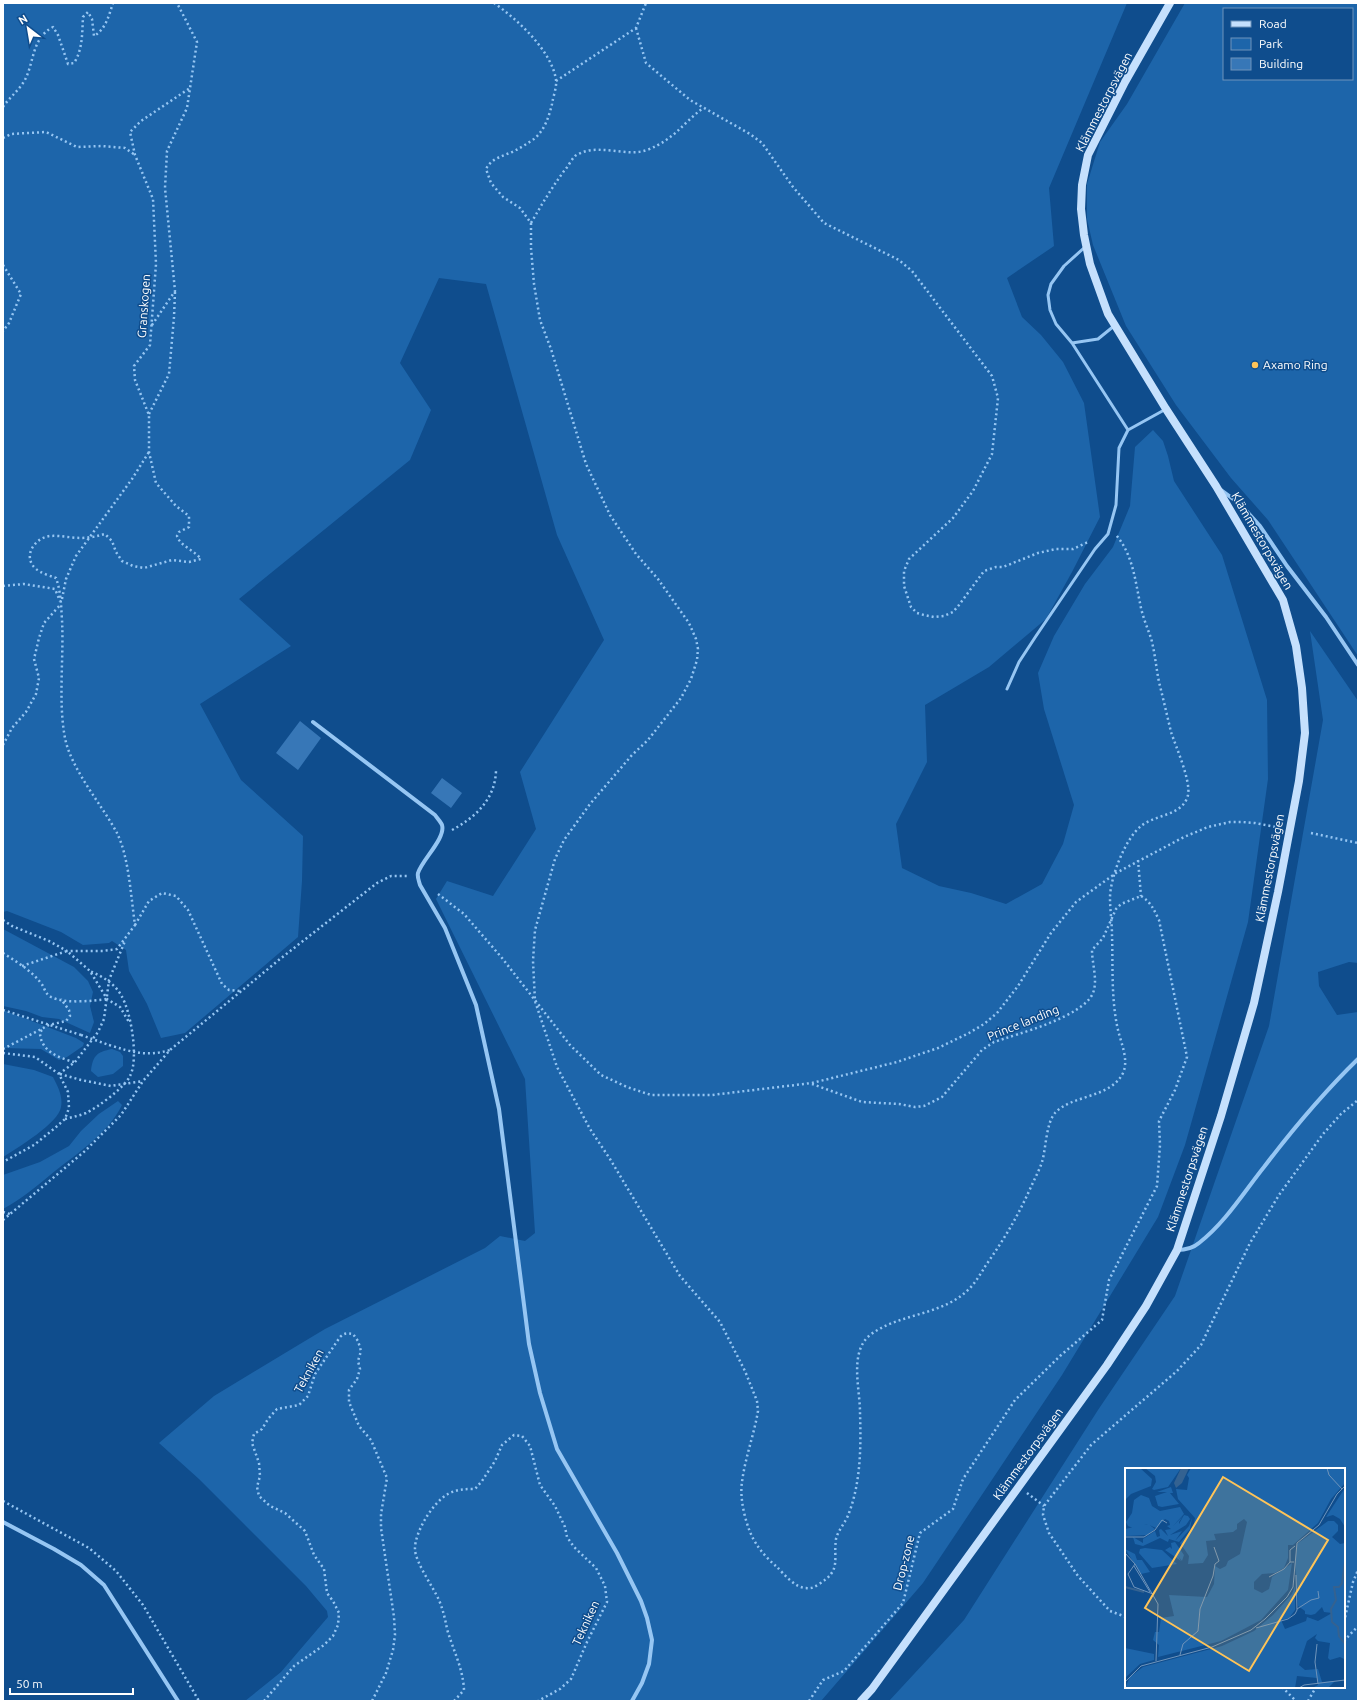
<svg xmlns="http://www.w3.org/2000/svg" width="1361" height="1704" viewBox="0 0 1361 1704" font-family="Ubuntu,sans-serif">
<style>
.green{fill:#1d65aa;fill-rule:evenodd}
.building{fill:#3777b7}
.lines{fill:none;stroke-linecap:round;stroke-linejoin:round}
.path{stroke:#96c6f3;stroke-width:2.5;stroke-dasharray:2 3;stroke-linecap:butt}
.lane{stroke:#96c6f3;stroke-width:3}
.street{stroke:#96c6f3;stroke-width:4}
.secondary{stroke:#c5e0fd;stroke-width:8}
.path-bridge{stroke:#96c6f3;stroke-width:2.5;stroke-dasharray:2 3;stroke-linecap:butt}
.poi-dot{fill:#ffc458;stroke:#0f4d8d;stroke-width:1.5}
.labels{text-anchor:middle;stroke-width:3;stroke-linejoin:round;paint-order:stroke}
.street-label{font-size:12px;fill:#fff;stroke:#0f4d8d}
.poi-label{font-size:12px;fill:#fff;stroke:#0f4d8d;text-anchor:start}
.inset-river{fill:none;stroke:#346291;stroke-width:2}
.inset-road{fill:none;stroke:#6f94bb;stroke-width:1}
.view{fill:#ffc458;fill-opacity:0.15;stroke:#ffc458;stroke-width:2}
.inset-edge{fill:none;stroke:#fff;stroke-width:2}
</style>
<rect width="100%" height="100%" fill="#0f4d8d"/>
<!-- green -->
<path class="green" d="M3,3H1127L1049,188L1054,246L1007,278L1022,317L1041,335L1063,362L1084,403L1100,517L1072,572L1046,619L989,667L925,705L927,762L896,824L902,868L939,886L971,893L1006,904L1042,884L1063,844L1074,805L1044,709L1038,673L1054,636L1085,584L1113,547L1130,506L1135,447L1153,430L1163,441L1168,456L1174,481L1222,555L1267,700L1268,779L1248,922L1185,1145L1158,1217L1062,1375L923,1583L821,1701H245L281,1672L328,1617L327,1611L306,1586L199,1479L159,1443L214,1396L295,1347L325,1329L485,1248L500,1236L525,1241L535,1233L525,1079L436,899L447,881L493,896L536,829L520,772L604,640L557,535L486,284L439,278L400,363L431,410L410,460L239,599L291,646L200,704L241,780L303,836L302,881L298,937L185,1033L161,1038L147,1004L129,971L126,950L112,941L109,943L83,945L61,932L7,911L3,912L4,656L3,651Z
M1185,3H1358V656L1268,520L1231,478L1176,405L1126,326L1093,245L1087,219V184L1100,142L1127,104ZM1224,9H1352V79H1224Z
M1310,631L1358,701V963L1349,962L1318,972L1319,986L1337,1015L1358,1012V1701H889L964,1620L1098,1410L1175,1296L1269,1026L1323,720ZM1126,1469H1344V1687H1126Z
M3,929L74,967L88,981L93,992L90,1006L94,1022L90,1033L59,1019L42,1017L26,1011L3,1006Z
M3,1010L76,1038L84,1043L83,1046L67,1057L59,1060L41,1049L3,1048Z
M112,1049L120,1052L123,1056V1066L113,1074L98,1077L91,1071C93,1055 97,1052 112,1049Z
M3,1064L34,1070L53,1077C58,1087 63,1096 61,1107C59,1123 17,1148 3,1157Z
M118,1101L122,1105C110,1131 77,1154 55,1171C38,1185 22,1199 3,1209V1175L40,1162L69,1146L81,1131L99,1114Z"/>
<!-- building -->
<path class="building" d="M300,721L321,738L298,770L276,753Z
M442,778L462,793L451,808L431,793Z"/>
<g class="lines">
<!-- path -->
<path class="path" d="M494,3C517,19 552,51 556,80C557,87 553,97 552,104C549,117 544,131 534,139C528,143 522,147 516,150C505,156 492,157 486,169L491,183L503,197L520,208L531,223V248L534,284L540,320L551,349L586,464L610,515L636,554L658,579L689,623L696,639L698,649L697,660L691,679L681,698L648,740L632,755L590,804L564,840L555,859L535,930L533,961L535,1001L557,1067L590,1129L610,1159L680,1276L720,1322L745,1371L757,1401L758,1411C754,1435 745,1458 742,1482C739,1500 747,1531 757,1545C762,1553 770,1561 777,1567C784,1574 795,1588 806,1588C811,1589 815,1587 819,1584C842,1570 833,1560 836,1539C838,1530 846,1522 849,1513C861,1481 861,1446 860,1412C860,1389 849,1352 870,1335C899,1313 942,1316 969,1289C976,1282 981,1273 986,1265C1003,1241 1018,1216 1030,1189C1034,1180 1039,1171 1042,1162C1046,1149 1046,1123 1055,1113C1071,1095 1111,1098 1123,1073C1129,1060 1121,1043 1118,1030C1111,1000 1113,966 1112,935C1112,923 1110,910 1110,898C1110,878 1125,839 1141,826C1156,814 1183,816 1188,795C1191,781 1176,747 1171,732C1167,715 1163,698 1159,682C1156,667 1155,653 1151,638C1147,627 1142,615 1140,603C1135,580 1133,555 1116,535
M636,28L646,63L690,100L750,134L762,143L793,187L824,223L899,260L912,271L992,376L998,398L992,454L973,491L953,518L909,559L904,571V586L911,607L917,613L924,615L934,617L944,616L953,612L959,605L984,571L996,567H1003L1038,553L1056,549H1073L1088,542
M556,81L636,28L646,3
M3,107C9,98 17,92 23,83C35,65 30,39 53,27L58,35L68,64L74,63C83,49 82,33 83,17L88,12L92,19L94,36C106,29 109,15 113,3
M3,138L11,134L46,132L77,147L102,146L125,148L135,155
M531,223C542,204 551,189 564,171C568,167 571,160 575,156C582,151 593,149 602,150C616,150 633,155 647,150C675,139 681,125 703,108
M3,265L21,294L9,323L3,331
M152,325L175,291L165,188L167,151L187,108L197,42L177,3
M149,414L169,374L174,317L175,292
M3,586L24,584L55,589L60,601
M62,599L66,579L76,556L132,479L149,452
M3,745L12,728L26,712L36,694L39,678L34,659L39,638L44,623L61,604
M452,830C476,817 495,799 496,771
M1311,833L1358,843
M1138,860L1141,896
M438,894L464,914L502,958L570,1045L601,1075L627,1087L651,1095H712L812,1083L897,1062L938,1048L969,1033L984,1024L997,1013L1018,986L1051,933L1076,902L1116,873L1184,837L1208,827L1230,822H1242L1255,823L1276,827
M3,920L12,926L49,941L67,951H103L117,949L135,925C131,898 129,857 117,833C102,805 71,769 65,738C58,702 64,657 62,620C61,605 61,592 56,578C50,576 41,573 36,569C22,557 34,538 50,536C63,535 78,540 90,537C96,537 100,535 105,534L112,541L116,552L122,561L133,566L144,568L172,560L189,562L201,559C194,550 180,546 177,536L179,532L189,527V516L176,506L156,483L149,452V415L135,380L134,366L150,345L156,264L153,199L135,155L130,132L141,121L190,88
M135,925L149,901L162,893L176,896L188,910L222,984L229,990L240,991
M3,953C15,961 31,970 40,982C45,987 44,993 51,997C65,1004 92,1001 107,999
M22,966L67,951L90,971L107,999L120,1007L129,1022
M3,1010L81,1035
M42,1030L40,1032C40,1051 59,1058 74,1062
M109,1045C132,1052 146,1057 170,1050
M3,1049L49,1025L66,1021L70,1016L69,1010L61,999
M3,1053L35,1057L59,1074L68,1092L69,1108L65,1119L55,1128L34,1145L3,1162
M59,1074L75,1062L98,1032L104,1019L109,980L125,941
M60,1074L81,1080L111,1086L143,1081
M812,1084L862,1102L899,1104L915,1107L924,1106L942,1097L982,1050L994,1042C1017,1034 1083,1017 1093,993C1098,980 1092,964 1092,950L1103,938L1116,909L1121,904L1141,896
M65,1119C72,1117 79,1116 86,1113C97,1108 125,1087 130,1076C139,1059 131,1011 121,995C114,983 103,977 90,971
M3,1212L10,1214
M3,1220L85,1151L121,1115L143,1081L170,1050L280,959L377,883L391,876H409
M1027,1493L1044,1506
M3,1501L89,1548L116,1571L143,1605L199,1701
M1126,1617L1110,1611L1078,1576L1049,1533L1043,1515L1044,1506L1091,1445L1177,1371L1201,1345L1250,1243L1279,1195L1323,1134L1341,1114L1358,1100
M1344,1622L1353,1582L1358,1570
M1344,1641L1358,1626
M1282,1687L1296,1701
M264,1701L294,1666L324,1645L333,1636L338,1625L339,1613L333,1601L327,1593L324,1569L314,1555L305,1531L285,1513L270,1506L259,1496L257,1487L260,1476L259,1463L252,1443L254,1434L262,1429L268,1419L277,1409L299,1405L308,1396L315,1374L340,1337C344,1333 347,1333 353,1334L358,1341L361,1351L358,1361L360,1369L357,1379L349,1390V1402L359,1426L371,1440L387,1478L381,1514V1528L394,1617L395,1635L393,1650L386,1673L372,1701
M454,1701L464,1690C463,1668 453,1650 447,1629C445,1618 443,1610 439,1600C433,1587 416,1563 415,1550C414,1533 433,1502 448,1494C457,1489 465,1489 475,1489L482,1481L495,1461L502,1445L514,1435L522,1436L530,1446L540,1485L555,1506L565,1527L567,1537L574,1547L596,1568L605,1586L607,1602L587,1642L571,1679L560,1689L538,1701
M809,1701L823,1680L844,1671L903,1603L920,1533L953,1509L963,1479L1015,1400L1060,1356L1102,1320L1109,1280L1157,1186L1160,1145L1159,1121L1175,1090L1187,1057L1159,920C1154,910 1151,902 1141,896
M1308,1701L1316,1687"/>
<!-- lane -->
<path class="lane" d="M1085,247L1064,266L1051,284L1048,295L1050,310L1056,324L1072,343L1128,430
M1072,343L1098,339L1114,326
M1007,689L1019,662L1036,636L1095,549L1108,534L1116,505L1119,448L1128,430L1166,409"/>
<!-- street -->
<path class="street" d="M1221,490L1240,504L1260,526L1287,566L1326,617L1358,665
M313,722L435,815C437,818 441,822 442,825C446,838 422,860 418,873C417,877 419,881 420,885L445,928L476,1005L499,1109L529,1344L540,1393L557,1449L617,1553L641,1601L647,1618L652,1640L649,1664L642,1683L632,1701
M1177,1250C1185,1250 1192,1249 1199,1243C1225,1223 1244,1192 1264,1167C1293,1129 1324,1092 1358,1059
M3,1522L54,1549L81,1565L104,1585L178,1701"/>
<!-- secondary -->
<path class="secondary" d="M861,1701L872,1689L1107,1365L1146,1306L1177,1250L1221,1116L1254,1003L1278,892L1299,781L1305,733L1302,688L1296,646L1283,600L1216,486L1166,409L1108,314L1090,264L1084,235L1081,209L1082,185L1088,155L1125,82L1170,3"/>
<!-- path-bridge -->
<path class="path-bridge" d="M81,1035L109,1045"/>
</g>
<!-- markers -->
<circle class="poi-dot" cx="1255" cy="365" r="4"/>
<g class="labels">
<!-- street labels -->
<g class="street-label">
<text transform="translate(1104 102) rotate(-63)" y="4">Klämmestorpsvägen</text>
<text transform="translate(144 306) rotate(-86)" y="4">Granskogen</text>
<text transform="translate(1262 541) rotate(60)" y="4">Klämmestorpsvägen</text>
<text transform="translate(1270 868) rotate(-79)" y="4">Klämmestorpsvägen</text>
<text transform="translate(1023 1023) rotate(-22)" y="4">Prince landing</text>
<text transform="translate(1187 1179) rotate(-72)" y="4">Klämmestorpsvägen</text>
<text transform="translate(309 1371) rotate(-61)" y="4">Tekniken</text>
<text transform="translate(1028 1454) rotate(-54)" y="4">Klämmestorpsvägen</text>
<text transform="translate(904 1563) rotate(-76)" y="4">Drop-zone</text>
<text transform="translate(586 1623) rotate(-65)" y="4">Tekniken</text>
</g>
<!-- poi labels -->
<g class="poi-label">
<text x="1263" y="369">Axamo Ring</text>
</g>
</g>
<!-- overview -->
<g transform="translate(1125 1468)">
<rect width="220" height="220" fill="#0f4d8d"/>
<path d="M0,0H15L27,11L26,18L6,26L0,32ZM20,0H56L43,19L29,22L27,21L31,14L30,8ZM66,0H220V15L206,31L193,55L168,77H163V90L159,100L150,105L137,106L129,114V121L137,125L144,121L147,109L167,95L163,122L136,152L96,173L33,189L34,177L28,172L30,164H34L36,150L49,148L44,127L82,129L89,116L90,98L95,101L101,98L103,93L115,86L122,54L119,51L112,56V61L108,64L89,66L91,72L81,73L83,87L78,95L63,96L64,88L55,75L68,60L70,50L53,31L51,21L62,22L64,10L62,7ZM46,19L48,25H45L54,36L37,39L33,38L30,28L42,24H32ZM220,20V59L215,51L208,47L201,49ZM16,27L24,30L27,38L35,43L55,39L59,46L48,58L58,48L54,54V56L59,47L63,48L65,51L61,57L45,67L57,63L50,73L64,58L67,50L65,61L54,74L44,71L43,74L35,70L18,78L10,76L8,69L18,75V71L30,63L32,69L35,68L34,62L36,61L43,68L40,62L46,61L42,58L45,57L44,53L40,51L31,60L22,56L8,60L3,58L1,54L7,45L9,32ZM203,53H209L213,57V63L207,69L215,76L220,75V196L219,191L215,189L205,192L203,190L205,175L193,173L190,170L192,166L182,173L174,197L180,202L193,201L197,214L210,213L203,220H187L193,217L192,210L172,208L170,220H0L5,209L18,199L97,178L129,163L148,147L167,126L170,118V142L164,150L156,152L160,161L181,153L182,149L193,153L207,145L199,144L197,139L190,146L186,147L180,146V143L173,138L170,95L172,76ZM23,56L30,61L23,67L0,68V61ZM50,74L59,87L57,93L53,88L56,93L40,82L45,79L47,81L46,75ZM20,80L37,82L52,96L27,100L14,85L15,81ZM0,81L10,86L12,92H17L25,104L16,106ZM0,180L29,186V192L15,196L0,210Z" fill="#1d65aa"/>
<path d="M56,0H64L57,15L51,20L49,15Z" fill="#346291"/>
<path class="inset-river" d="M220,94L217,115L214,119H209L211,132L206,141L207,154L213,159L214,168L220,176M0,119L19,124"/>
<path class="inset-road" d="M202,0L204,7L217,21M0,69H19L30,62L37,52L42,55M0,85L10,96L33,136L31,193M165,94V82L170,78M10,96L3,106L9,119L28,126M9,98L25,124M144,109L159,101L165,94H169M172,141L186,132L194,130L193,123M131,160L163,151L170,146L172,142L171,107M192,176L190,194L193,216M55,187L58,176L73,163L75,141L88,108L90,96L94,93L89,79M0,214L16,198L87,179L126,162L140,151L162,129L168,119L172,75L194,57L212,26L220,18M174,220L179,217L220,212"/>
<path class="view" d="M98,9L203,72L124,203L20,140Z"/>
<rect width="220" height="220" class="inset-edge"/>
</g>
<!-- border -->
<rect width="1361" height="1704" fill="none" stroke="#ffffff" stroke-width="8"/>
<!-- legend -->
<rect x="1223" y="8" width="130" height="72" fill="#0f4d8d" stroke="#6f94bb"/>
<rect x="1231" y="21" width="20" height="6" fill="#c5e0fd" stroke="#6f94bb"/>
<text x="1259" y="28" font-size="12" fill="#ffffff">Road</text>
<rect x="1231" y="38" width="20" height="12" fill="#1d65aa" stroke="#6f94bb"/>
<text x="1259" y="48" font-size="12" fill="#ffffff">Park</text>
<rect x="1231" y="58" width="20" height="12" fill="#3777b7" stroke="#6f94bb"/>
<text x="1259" y="68" font-size="12" fill="#ffffff">Building</text>
<!-- north arrow -->
<g transform="translate(28 28) rotate(329)" stroke="#0f4d8d" stroke-width="3" paint-order="stroke">
<path d="M0-3L7 15L0 10L-7 15Z" fill="#ffffff"/>
<text y="-6" font-size="11" font-weight="bold" text-anchor="middle" fill="#ffffff">N</text>
</g>
<!-- scale -->
<path d="M10 1688v6h123v-6" fill="none" stroke="#ffffff" stroke-width="2"/>
<text x="16" y="1688" font-size="12" fill="#ffffff" stroke="#0f4d8d" stroke-width="3" paint-order="stroke">50 m</text>
</svg>
